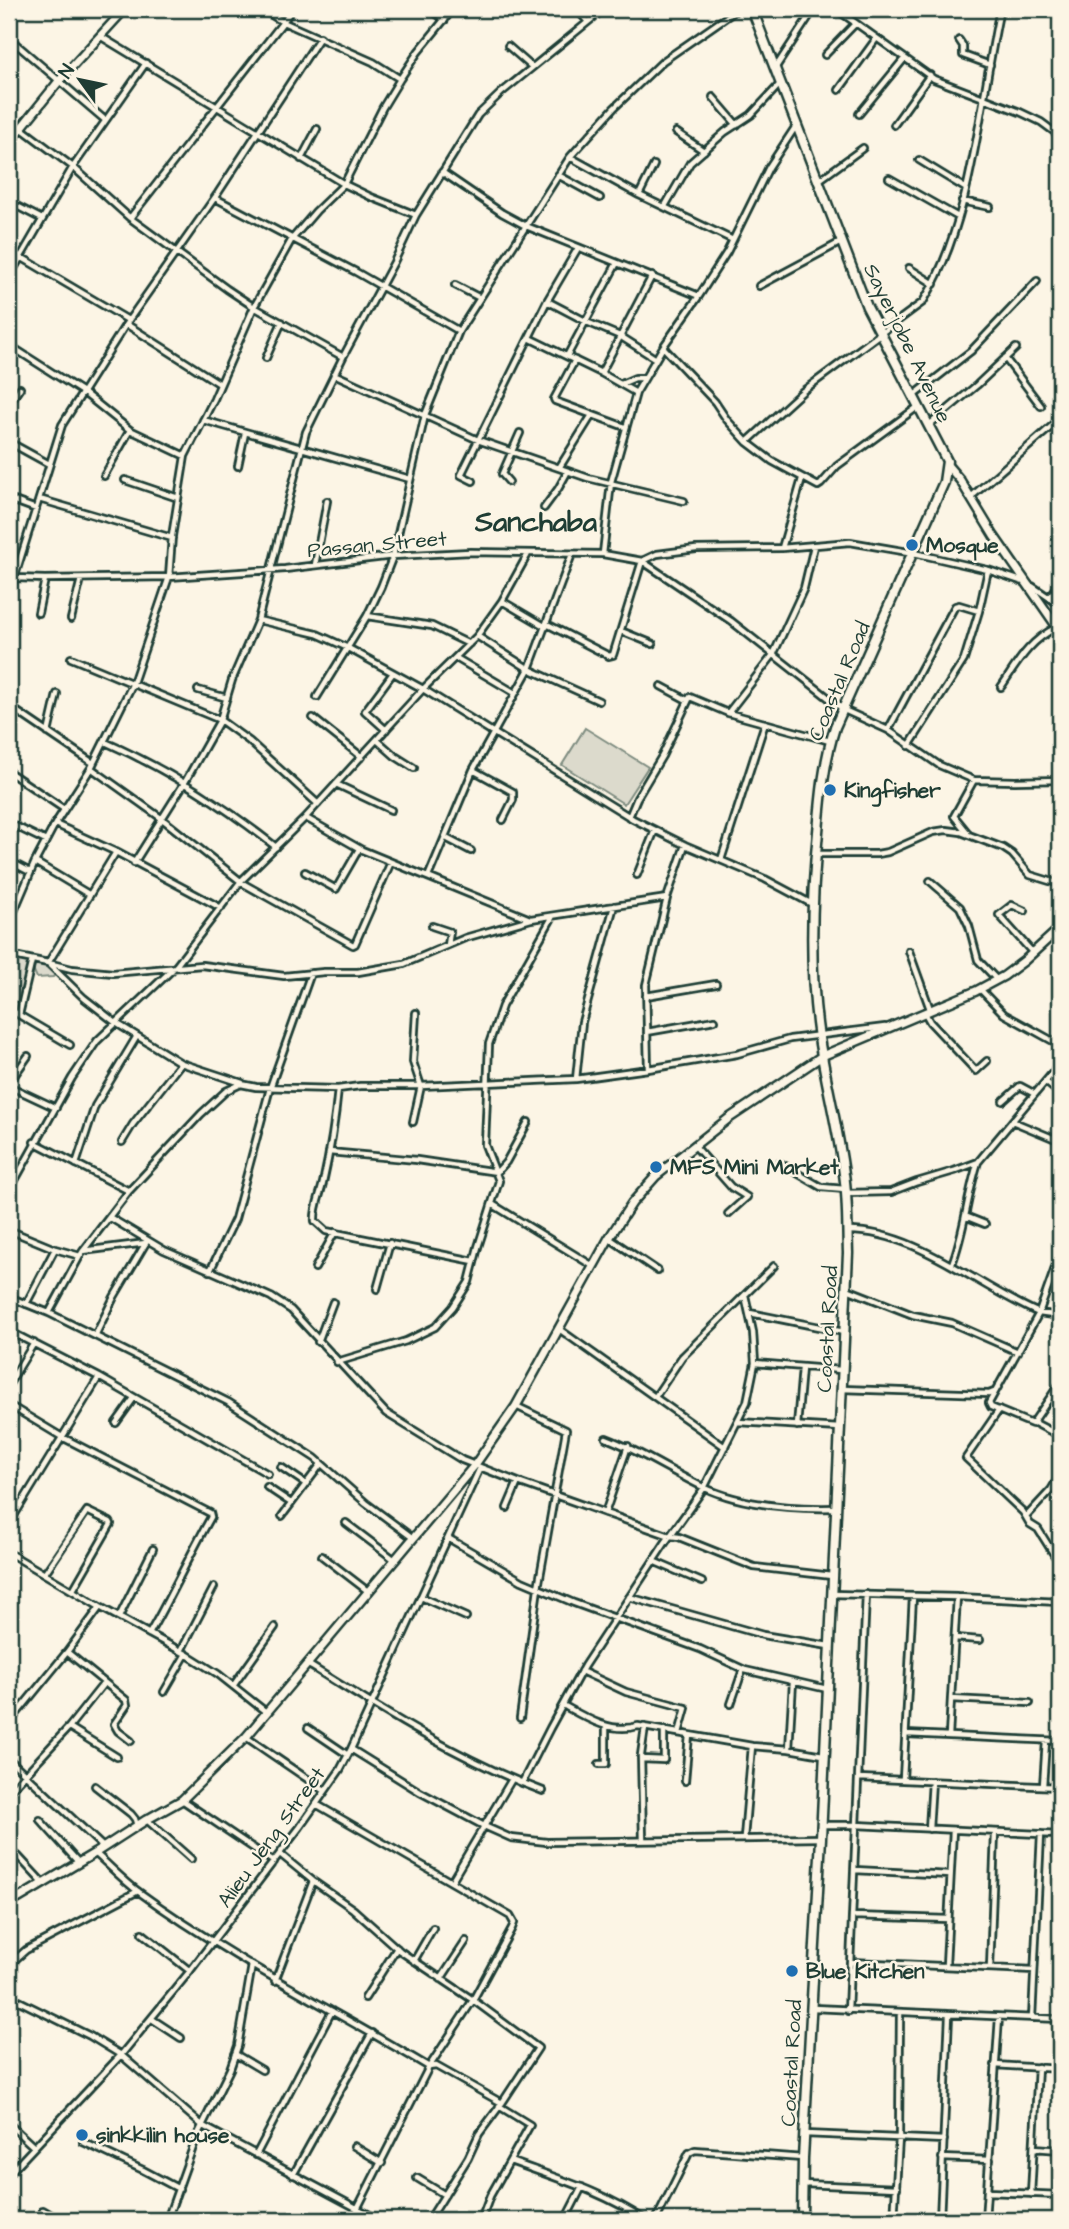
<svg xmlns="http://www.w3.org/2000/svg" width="1069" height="2229" viewBox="0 0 1069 2229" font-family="'Architects Daughter',sans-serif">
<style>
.green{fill:#dcdacc;stroke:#7e8c80;stroke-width:2}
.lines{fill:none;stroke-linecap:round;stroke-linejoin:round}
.street-casing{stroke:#1f3d34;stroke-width:10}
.secondary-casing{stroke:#1f3d34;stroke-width:12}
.primary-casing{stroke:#1f3d34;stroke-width:13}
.street{stroke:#fcf5e5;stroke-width:4.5}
.secondary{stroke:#fcf5e5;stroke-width:7}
.primary{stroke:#fcf5e5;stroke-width:8}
.poi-dot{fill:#1f6fb2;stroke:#fcf5e5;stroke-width:2.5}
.labels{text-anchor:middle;stroke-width:5;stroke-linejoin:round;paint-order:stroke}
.street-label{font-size:21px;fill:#1f3d34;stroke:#fcf5e5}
.poi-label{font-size:21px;font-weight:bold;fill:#1f3d34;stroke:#fcf5e5;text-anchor:start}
.district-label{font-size:28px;font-weight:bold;fill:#1f3d34;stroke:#fcf5e5}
</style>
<rect width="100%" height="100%" fill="#fcf5e5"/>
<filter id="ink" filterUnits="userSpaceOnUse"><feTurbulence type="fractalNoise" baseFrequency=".0143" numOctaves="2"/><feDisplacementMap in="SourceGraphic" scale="14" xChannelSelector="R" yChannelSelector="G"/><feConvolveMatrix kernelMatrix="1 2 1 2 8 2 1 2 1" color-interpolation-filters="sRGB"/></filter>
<g filter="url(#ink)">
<!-- green -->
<path class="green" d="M585,728L648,767L624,804L562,765Z
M9,955L48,963L58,971L53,977L37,978L33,969L28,970L20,1003L9,1000Z"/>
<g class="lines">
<defs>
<path id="street" d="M262,9L283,22L373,62L400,79
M430,9L445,20
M577,9L588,22
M836,9L934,79L1020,112L1041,122L1060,136
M100,36L344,184L371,197L416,215
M9,38L105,120
M959,40L963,46V55L990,65
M508,46L532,67
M825,55L855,24
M776,67L814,9
M839,90L876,39
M713,97L737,125
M859,114L904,59
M894,125L930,75
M21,128L73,167L130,218L227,289L254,307L343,357
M676,132L704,151
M570,157L639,195L733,240
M301,159L317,129
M919,160L965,188
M442,172L502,213L526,226L699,296
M558,175L600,198
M889,178L958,217
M818,181L863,148
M639,195L654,165
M215,198L356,272L459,331
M962,201L990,207
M9,202L42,219
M665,206L690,163L725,132L751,115L780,84
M130,218L283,22L292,9
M9,250L128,320
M909,268L934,284
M9,277L73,167L146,63
M455,285L480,298
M759,286L841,242
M547,301L589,323L620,336L656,359
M126,324L220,384
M529,338L601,373L636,393
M9,345L84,393L130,430L185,456
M663,347L715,402L727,420L747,442L772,461L818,486L821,484L837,466L919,406
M567,356L617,263
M266,358L282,322
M1005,358L1041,406
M575,360L554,399L555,401L625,427
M601,373L652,276
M334,374L478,440L588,478L684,501
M621,384L635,378H644
M913,396L971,351L1037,281
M9,404L20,388
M203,420L410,479
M929,425L977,385L1016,348
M9,442L49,464
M747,442L803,391L923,302C973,221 980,101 1000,9
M238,466L245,433
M559,468L592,415
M104,476L130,430
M125,480L178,498
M473,481L461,475L547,301L578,248
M509,482L502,474L520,433
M971,497L1060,419
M9,499L36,509
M39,499L172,538
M544,508L558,489L568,471
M1060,545V549
M782,548L802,479
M603,554L611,482L636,393L663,347L699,296L727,252L769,167L796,126
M315,565L327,501
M9,576L15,578L45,579L169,577L285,569L393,556L470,552L603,554L642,561L657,554L696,549L782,548L850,542L914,553L988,570L1024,582
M169,577L172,536L185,456L214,399L254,307L292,239L316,211L344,184L383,107L400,79L418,52L453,9
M1032,586L1060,605
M9,595L62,425L126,324L218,193L320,37
M1049,597L1060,584
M502,601L546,627
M38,613L45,579
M367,616L432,626L469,644
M71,619L81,579
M258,620L317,634L348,648L423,689L633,819L685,845L765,879L812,904
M547,624L609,656L613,655L642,561L731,621L844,710L888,730L939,765L974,780L1015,781L1060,780
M621,631L653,644
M477,636L529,669L599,701
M71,658L220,720L249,741L318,804
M456,658L515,693
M661,686L687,700
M1001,687C1018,662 1029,641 1057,627
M198,690L227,698
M317,697L367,616L381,587L393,556L425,415L459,331L570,157L614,108L663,61L738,9
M9,706L93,763
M728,713L773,655L804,588L814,546
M313,718L362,757
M386,730L365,711L393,673
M888,730L955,606L959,605L979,611L988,570
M48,733L57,694
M377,740L395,756L414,768
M105,742C167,769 223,805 276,847
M909,746L964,660L979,611
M91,768L161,818L244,884L353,945L355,944L391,862
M473,770L513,792V800L503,820
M9,772L64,809
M336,784L391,810
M629,817L637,798L662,756L690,697L728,713L830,741
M306,818L362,850L530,919
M9,823L46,841
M55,824L116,852L221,908
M967,832L954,816L974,780
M446,838L471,851
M116,852L48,963L72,969L113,973L202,965L284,976L324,972H358L404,964L465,938L531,919L667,898
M816,854H877L888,852L933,832L946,830L961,832L1003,848L1012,854L1030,875L1053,882
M721,860L765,723
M9,861L30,872
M35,862L90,895
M134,863L185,782L220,720L232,680L258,620L306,432L343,357L394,262L416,215L478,115L501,93L604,9
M305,872L336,889L359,849
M637,875L655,830
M428,877L473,770L529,669L572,554
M930,881L960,907L969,926L978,960L997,980
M1025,911L1012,905L999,915L1032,952
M9,923L35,862L55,824L91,768L133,683L170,574
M432,926L450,932L448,945
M909,951L930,1009
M9,955L48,963L84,998L116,1023L181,1063L242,1083
M32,960L19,1015L70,1045
M981,990L1004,1014L1060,1045
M646,996L716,984
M9,1009L19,1015
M925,1013L930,1022L976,1071L987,1061
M647,1032L715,1020
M648,1069L646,985L667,898L685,845
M576,1079L582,1022L614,906
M1046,1082L1060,1094
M9,1083L28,1056
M9,1086L56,1108
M338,1089C335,1121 330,1152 323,1183C320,1196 314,1208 315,1221L326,1231L474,1261
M1003,1101L1020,1086L1035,1094
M1012,1121L1060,1141
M413,1122L421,1086L413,1062L416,1013
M34,1142L129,1191
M122,1142L133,1124L181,1063
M694,1145L731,1187L747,1197L728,1214
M329,1152L417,1160L497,1172L506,1162L528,1122
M780,1163L821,1187L845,1189
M76,1164L95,1106L137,1036
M9,1191L72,1078L97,1041L176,966L241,881L305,818L423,689L477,636L502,601L528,554
M846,1193L891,1192L917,1182L954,1171L978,1162L1060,1064
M492,1204L593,1266
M965,1216L985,1224
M109,1217L164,1250L271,1297L291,1310L386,1413L462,1460L518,1482L670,1536L679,1537L754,1567L832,1576
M9,1230L55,1249L80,1256L83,1251L146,1243
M847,1231C915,1230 978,1287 1039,1313L1060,1254
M609,1238L658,1271
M83,1251L129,1191L201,1114L226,1091L241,1084L256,1087L338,1089L360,1086H421L576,1079L648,1069L737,1054L790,1039L885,1027
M952,1264C965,1230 967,1196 978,1162
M315,1268L335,1232
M210,1271L235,1219L270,1088L311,973
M377,1289L390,1243
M847,1289L913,1315L952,1323L1018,1352
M9,1297L49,1313L228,1402L315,1458L366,1503L413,1538
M26,1304L55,1249
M49,1313L80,1256
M750,1313L844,1332
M1060,1316L1039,1313L989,1403L991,1407L1032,1424L1060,1383
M559,1329L725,1447
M9,1331L99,1377L268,1474
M95,1336L114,1297L147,1241
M318,1342L333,1302
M337,1362L406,1341L435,1327L453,1307L469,1282L478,1247L499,1181L485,1145L489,1044L502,1006L553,916
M755,1363L841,1370
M9,1384L34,1343
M842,1389L989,1394L994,1392
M655,1397L682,1357L774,1266
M9,1405L62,1437L210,1513L211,1517C189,1556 171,1596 149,1634
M516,1406L566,1430L538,1588L520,1718
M999,1410L966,1458L1023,1512L1030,1524L1038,1529L1060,1564
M738,1422L840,1428
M1033,1422L1060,1436
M116,1423L134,1398
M797,1426L802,1368
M606,1438C640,1451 670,1471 703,1487C743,1506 791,1509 835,1508
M281,1467L306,1484
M267,1487L291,1503
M507,1508L518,1482
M605,1513L628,1446
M282,1516L321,1464
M1026,1517L1051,1490L1060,1475
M346,1523L395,1560
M9,1524L99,1377
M448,1538L522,1581L574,1603L700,1649L745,1670L827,1689
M9,1553L100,1607L186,1654L218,1674L266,1712
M322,1556L369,1592
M653,1561L702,1582
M45,1573L87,1511L110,1522L111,1524L73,1590
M832,1594L957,1597L1060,1602
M421,1597L466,1617
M629,1597L763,1635L829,1646
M957,1597L951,1699L1030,1703
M119,1617L153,1549
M955,1638L980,1640
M181,1651L214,1587
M67,1652L126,1700L127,1705L114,1724L118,1731L131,1741
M309,1665C384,1712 460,1760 543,1791
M581,1671L626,1692L686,1708L679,1733
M233,1686L275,1627
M164,1692L186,1654
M731,1704L743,1669
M563,1705C586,1718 611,1734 638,1726L752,1746L789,1749L823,1755
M9,1723L67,1652L100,1607
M69,1727L117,1757
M308,1728L348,1755
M906,1734L1060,1741
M949,1736L951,1699
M246,1737L325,1791
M351,1749L420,1792L484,1826L511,1838L547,1842L820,1838
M789,1749L793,1682
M9,1759L103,1847
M642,1759L664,1760V1730
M599,1764H606V1726
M859,1778L1060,1787
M903,1779L913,1596
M685,1781L689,1735
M522,1783L550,1728L584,1666L665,1543L704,1488L747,1402L755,1363L753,1332L745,1295
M95,1786L131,1814L135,1819L137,1826
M1043,1786L1046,1741
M9,1792L69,1727L104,1683
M182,1800L274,1862
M316,1804L510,1916L514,1923L512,1928L473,2000L538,2048L502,2103
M40,1820L79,1863
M147,1820L191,1859
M822,1825H856L1060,1835
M929,1829L932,1781
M744,1838L752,1746
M643,1840L641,1755L645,1727
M95,1853C110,1866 124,1881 139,1892C231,1959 332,2009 429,2067L436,2066L502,2103L479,2134L468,2158L429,2220
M9,1854L14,1853L18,1856L43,1883
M280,1854L313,1881L353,1909L400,1951L473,2000L429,2067L357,2209
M855,1870L950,1875
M451,1882L512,1779
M853,1916L948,1919
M142,1933L190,1971
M414,1961L433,1928
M850,1962L1034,1970
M9,1965L26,1950L138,1891
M946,1965L953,1830
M990,1968L995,1833
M441,1979L466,1941
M275,1981L313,1881
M9,1996L90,2036L121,2055L203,2126L379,2220
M365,1998L397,1948
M813,2008L1060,2019
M848,2011L866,1594
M1032,2018L1041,1834
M152,2019L181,2038
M235,2054L262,2070
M995,2065L1060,2069
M9,2124L34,2147
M805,2134L944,2140
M83,2142L143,2170L179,2189
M354,2146L382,2163
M1034,2148L1060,2150
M256,2155L332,2011
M942,2158L990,2160
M510,2161C556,2178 604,2192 645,2220
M9,2174L121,2055L190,1971L300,1827L340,1770L351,1749L480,1468
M293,2175L372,2033
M417,2178L445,2195
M803,2184L897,2188
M988,2192L1060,2195
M1031,2194L1038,2067
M43,2210L60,2220
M167,2220L197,2136L230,2069L238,2046L252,1965
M481,2220L490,2196L530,2125L499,2106
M565,2220L582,2187
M622,2220L627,2209
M656,2220L689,2153L695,2150L803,2158
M894,2220L899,2138L900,2013
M940,2220L949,2015
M985,2220L999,2017"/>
<path id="secondary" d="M9,143L59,81L125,9
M948,466L960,480L994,536L1060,631
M9,1904L95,1853L146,1820L182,1800L246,1737L474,1466L516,1406L609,1238L632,1203L656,1176L728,1119L822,1056L976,991L1004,976L1024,961L1060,928"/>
<path id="primary" d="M752,9L867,307L947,461L944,482L835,727C824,762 821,796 818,832C811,901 809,970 819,1038C826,1084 838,1128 844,1174C848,1200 847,1227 848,1253L821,1838L803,2158L802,2220"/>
</defs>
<!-- street casing -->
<use href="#street" class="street-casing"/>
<!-- secondary casing -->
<use href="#secondary" class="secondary-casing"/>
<!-- primary casing -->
<use href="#primary" class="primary-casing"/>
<!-- street -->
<use href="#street" class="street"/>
<!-- secondary -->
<use href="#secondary" class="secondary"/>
<!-- primary -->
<use href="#primary" class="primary"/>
</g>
</g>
<!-- markers -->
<g class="poi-dot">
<circle cx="912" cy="545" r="7"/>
<circle cx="830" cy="790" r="7"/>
<circle cx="656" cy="1167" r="7"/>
<circle cx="792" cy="1971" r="7"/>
<circle cx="82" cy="2135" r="7"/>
</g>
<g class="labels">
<!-- street labels -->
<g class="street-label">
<text transform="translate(908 343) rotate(64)" y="7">Sayerjobe Avenue</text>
<text transform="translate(377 544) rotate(-5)" y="7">Passan Street</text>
<text transform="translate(839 681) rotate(-67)" y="7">Coastal Road</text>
<text transform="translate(827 1329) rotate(-87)" y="7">Coastal Road</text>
<text transform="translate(271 1837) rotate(-54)" y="7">Alieu Jeng Street</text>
<text transform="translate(791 2063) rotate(-87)" y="7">Coastal Road</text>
</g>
<!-- poi labels -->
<g class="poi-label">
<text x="926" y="552">Mosque</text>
<text x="844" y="797">Kingfisher</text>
<text x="670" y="1174">MFS Mini Market</text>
<text x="806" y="1978">Blue Kitchen</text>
<text x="96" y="2142">sinkkilin house</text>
</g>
<!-- district labels -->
<g class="district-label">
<text x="536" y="531">Sanchaba</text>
</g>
</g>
<!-- margin -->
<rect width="1069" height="2229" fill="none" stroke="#fcf5e5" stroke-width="35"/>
<rect x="18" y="18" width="1034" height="2194" fill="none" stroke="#1f3d34" stroke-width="2.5" filter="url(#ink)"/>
<!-- north arrow -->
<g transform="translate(80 80) rotate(303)" stroke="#fcf5e5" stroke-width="5" paint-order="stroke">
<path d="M0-5L12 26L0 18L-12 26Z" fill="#1f3d34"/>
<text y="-10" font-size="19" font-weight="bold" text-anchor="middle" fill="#1f3d34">N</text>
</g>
</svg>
